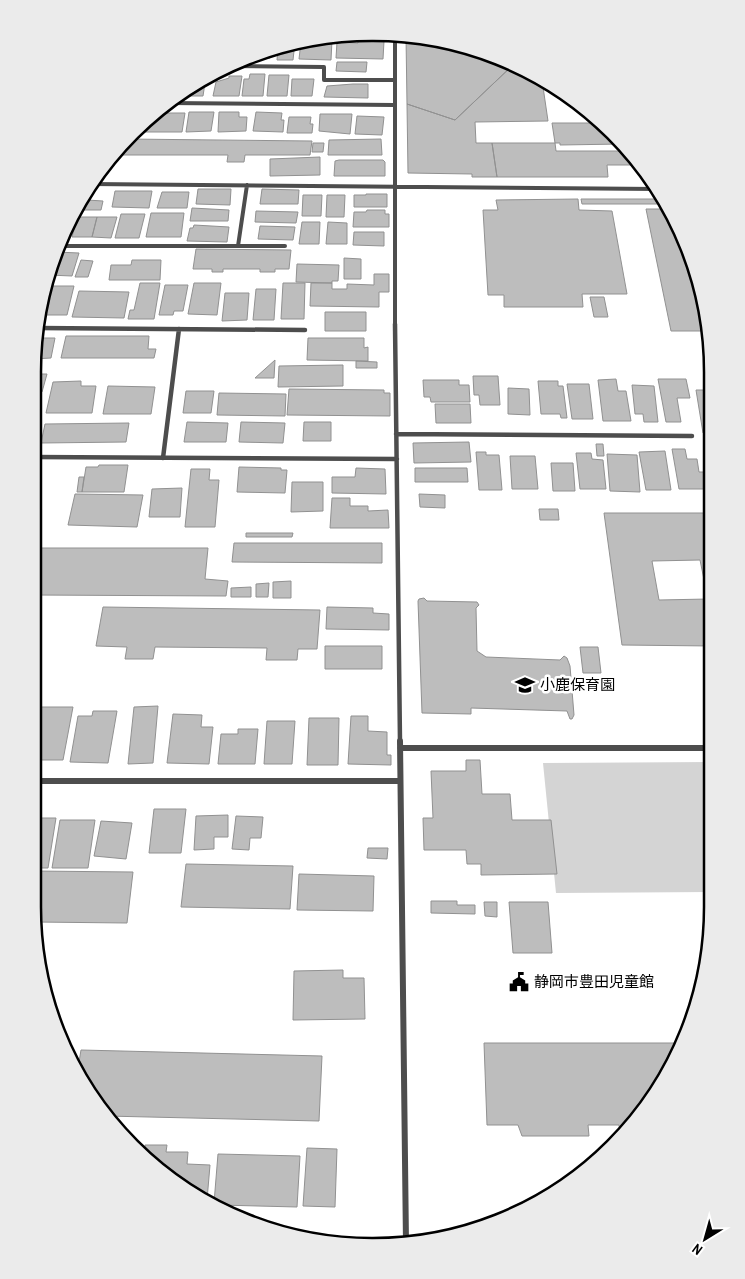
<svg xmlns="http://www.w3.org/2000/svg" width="745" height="1279" viewBox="0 0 745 1279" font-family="'Archivo Narrow','Noto Sans JP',sans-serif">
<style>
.green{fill:#d4d4d4}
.building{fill:#bdbdbd;stroke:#919191;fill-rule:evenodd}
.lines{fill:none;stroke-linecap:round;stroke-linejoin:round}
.street-far2{stroke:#4d4d4d;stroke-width:4}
.street-far1{stroke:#4d4d4d;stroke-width:4.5}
.street{stroke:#4d4d4d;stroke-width:6}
.labels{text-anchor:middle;stroke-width:5;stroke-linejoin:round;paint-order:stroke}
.poi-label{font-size:15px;fill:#000;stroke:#fff;text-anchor:start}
.rim{fill:none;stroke:#000;stroke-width:2.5}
</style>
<rect width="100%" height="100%" fill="#fff"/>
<!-- green -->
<path class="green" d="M712,762V892L556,893L543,763Z"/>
<!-- building -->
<path class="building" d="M406,36L439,39L502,58L514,64L455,120L407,104Z
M313,39L332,40L331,60L299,59L301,42L313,43Z
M358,40L384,41L383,59L336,58L337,42L358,43Z
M295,42L293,60H277L278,48Z
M271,50L270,58H245Z
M337,62H367L366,72L336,71Z
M514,64L542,80L548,121L475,122L476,143H492L497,177H472V174L408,173L407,104L455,120Z
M250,74H265L263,96H242L244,79H249Z
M269,75H289L287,96H267Z
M229,76H242L239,96H213L216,82L229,78Z
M292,79H314L312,96H291Z
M196,83H205L203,96H177Z
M353,84H368V98L324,97L327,86Z
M160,109H168L167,113H185L182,132H140L142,124Z
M189,112H214L211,131L186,132Z
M219,112H239V117H247L246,131L218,132Z
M256,112L282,113L281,120H284L283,132L253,131Z
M320,114H352L350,134L319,131Z
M357,116L384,117L382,135L355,134Z
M289,117H311L310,124H313L312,133H287Z
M552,123H602L613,132L622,144L560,145V143H555Z
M126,139L312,141L310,155H245L244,162H227L228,155H114Z
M381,139L382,155H328L329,140Z
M313,143H324L323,152H312Z
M492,143H555L556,151H628L638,165H607L608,177H497Z
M320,157V175L270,176V159Z
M339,160H383L385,162V176H334L335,161Z
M198,189H231L230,205L196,204Z
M262,189L299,190L298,204H260Z
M115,191H152L149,208L112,207Z
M86,192L85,194H88L87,200L103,201L101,210H77Z
M162,192H189L187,208H157Z
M366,194H387V207H354V195H366Z
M303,195H322L321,216H302Z
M327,195H345L344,217H326Z
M578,199L579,210L612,211L627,294H582L583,307H504V295H488L483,210H498L496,200Z
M581,199H664L667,204H582Z
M192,208L229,210L228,221H190Z
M646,209H670L695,263L708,331H671Z
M367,210H385V214H389V227H353L354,212H366Z
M256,211L298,212L296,223L255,222Z
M151,213H184L181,237H146Z
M121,214H145L139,238H115Z
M77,217H97L92,237H72Z
M97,217H117L111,238L92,237Z
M302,222H320L319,244H299Z
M328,222L347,223V244H326Z
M194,225L229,227L227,242L187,241L190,228H193Z
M260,226L295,227L293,240L258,239Z
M354,232H384V246L353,245Z
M196,249L291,250L289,269H275V272H260V269H223V272H212V269H193Z
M56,252L79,253L72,276L48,275L50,263Z
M344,258L361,259V279H344Z
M81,260L93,261L88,277H75Z
M132,260H161L160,280H109L111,265H131Z
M297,264L339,265L338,281H332V283L296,282Z
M374,274H389V292H379V307L310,306L311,283H332V289H347V284L374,285Z
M140,283H160L154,319H128L130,310H134Z
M194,283H221L217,315L188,314Z
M283,283H305L304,319H281Z
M165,285H188L183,311H174L173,315H159Z
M46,286H74L67,315H40Z
M256,289H276L274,320H253Z
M79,291L129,292L124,318L72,317Z
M225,293H249L247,320L222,321Z
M590,297H604L608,317H594Z
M325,312H366V331H325Z
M66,336H149L148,349H156L154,358H61Z
M36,338H55L51,358L33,359Z
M308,338H364V348L368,347V361L307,360Z
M275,360L274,378H255Z
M356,361L377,362V368H356Z
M343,365V386L278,387L279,366Z
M33,366H39L37,374H47L42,392H33Z
M473,376H498L500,405H480L479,395H474Z
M616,379L618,391H626L631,421H603L598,380Z
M658,379H686L690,398H677L681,422H666Z
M423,380H459V385H469L470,402H431L430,397H424Z
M81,381V386H96L92,413H46L53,382Z
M538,381H558V386H563L567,418H561L560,414H541Z
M567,384H589L593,419H572Z
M632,385L654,386L658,422H644L643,414H635Z
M108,386L155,387L151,414H103Z
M508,388L529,389L530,415L508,414Z
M289,389L384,390V393H390V416L287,415Z
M696,390H712V433H703Z
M186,391H214L211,413H183Z
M219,393L286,394L285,416L217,415Z
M33,403H40L36,421H33Z
M435,404H470L471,423H436Z
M187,422L228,423L226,442H184Z
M241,422L285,423L283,443L239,442Z
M304,422H331V441H303Z
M129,423L126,442L41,443L45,424Z
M469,442L471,462L414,463L413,443Z
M596,444H603L604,456H597Z
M707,446H712V471Z
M672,449H685L687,459H697L699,472H704L707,489H679Z
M665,451L671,490H646L639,452Z
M476,452H486V455H499L502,490H479Z
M576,453H591L592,459L603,460L606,489H580Z
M607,454L637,455L640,492L610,491Z
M510,456H535L538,489H512Z
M551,463H573L575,491H553Z
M99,465H128L124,492H82L86,467H98Z
M239,467L281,468V470H287L285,493L237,492Z
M356,468L385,469L386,494L332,493V477H355Z
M415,468H467L468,482H415Z
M191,469H210L209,480H219L215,527H185Z
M79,477H84L82,492H77Z
M292,482H323V511L291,512Z
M182,488L180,517H149L152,489Z
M75,494L143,495L137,527L68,525Z
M419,494L445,495V508L420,507Z
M332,498H350V506H368V511L388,510L389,528H330Z
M539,509H558L559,520H540Z
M604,513H712V646L622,645ZM700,560L708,599L659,600L652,561Z
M246,533H293L292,537H246Z
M234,543H382V563L232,562Z
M33,548H208L205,579L228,581L226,596L33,595Z
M291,581V598H273V582Z
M269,583L268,597H256V584Z
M251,587V597H231V588Z
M424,598L427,601L477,602L479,605L476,608L477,651L486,657L560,660L564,656L567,658L570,666L574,715L572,719H570L567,711L471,708V714L422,713L418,601L419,599Z
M103,607L320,610L317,649H298L297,660H266L267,648L155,647L153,659H125L127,647L96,646Z
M327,607L373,608V613L389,614V630L326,629Z
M325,646H382V669H325Z
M580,647H598L601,673H583Z
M158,706L153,763L128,764L134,707Z
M39,707H73L63,760H33V739Z
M93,711H117L108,763L70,762L78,716H92Z
M173,714L202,715L201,727H213L209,764L167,763Z
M351,716H368V731L387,732V755H391V765L348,764Z
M309,718H339L338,765H307Z
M267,721H295L292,764H264Z
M238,729H258L255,764H218L221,734H238Z
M466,760H480L482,794H510L512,820H551L557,874L481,875V864H467L466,850H424L423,818H433L431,771H466Z
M154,809H186L181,853H149Z
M228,815V837H214V849L194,850L196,816Z
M236,816L263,817L261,838H250L249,850L232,849Z
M33,818H56L48,868H33Z
M60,820H95L88,868H52Z
M101,821L132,823L126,859L94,856Z
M368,848H388L387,859L367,858Z
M186,864L293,866L290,909L181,907Z
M33,871L133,872L127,923L35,922L32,906Z
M299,874L374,876L373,911L297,910Z
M431,901H457V905H475V914L431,913Z
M484,902H497V917L485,916Z
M509,902H548L552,953H513Z
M343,970V978H364L365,1019L293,1020L294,971Z
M484,1043H681L655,1095L620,1133L619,1125H588L589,1136H522L518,1125H487Z
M81,1050L322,1056L319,1121L106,1116L78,1068Z
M145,1145H167L166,1152H188L187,1164L210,1165L207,1200L183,1189L145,1153Z
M307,1148L337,1149L335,1207L303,1206Z
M218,1154L300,1156L297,1207L219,1205L214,1203Z"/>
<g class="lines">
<!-- street-far2 -->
<path class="street-far2" d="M395,35V325
M228,66L324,67V80H394
M168,103L394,105
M90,184L657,189
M59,246H285
M238,246L247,185"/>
<!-- street-far1 -->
<path class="street-far1" d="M395,324L400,742
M38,328L305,330
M396,434L692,436
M33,457L397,459
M163,458L179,329"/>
<!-- street -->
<path class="street" d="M400,741L406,1243
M400,748H712
M33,781H400"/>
</g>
<!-- icons -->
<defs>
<symbol id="school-bare" viewBox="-9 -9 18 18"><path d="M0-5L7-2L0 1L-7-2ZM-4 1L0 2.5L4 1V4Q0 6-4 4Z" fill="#000" stroke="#fff" stroke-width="2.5" paint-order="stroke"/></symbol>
<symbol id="civic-bare" viewBox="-9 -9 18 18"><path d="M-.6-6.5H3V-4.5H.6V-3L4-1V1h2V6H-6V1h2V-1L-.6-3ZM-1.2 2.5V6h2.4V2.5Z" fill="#000" stroke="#fff" stroke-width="2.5" paint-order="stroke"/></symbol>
</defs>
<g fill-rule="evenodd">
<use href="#school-bare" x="511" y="671" width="28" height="28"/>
<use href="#civic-bare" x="505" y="968" width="28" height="28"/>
</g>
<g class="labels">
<!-- poi labels -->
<g class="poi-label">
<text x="540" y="690">小鹿保育園</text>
<text x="534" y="987">静岡市豊田児童館</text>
</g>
</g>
<!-- crop -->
<path d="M0 0H745V1279H0ZM372 41H373A331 331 0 0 1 704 372V907A331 331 0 0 1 373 1238H372A331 331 0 0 1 41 907V372A331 331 0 0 1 372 41Z" fill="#ebebeb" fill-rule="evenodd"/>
<path class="rim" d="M372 41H373A331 331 0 0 1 704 372V907A331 331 0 0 1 373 1238H372A331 331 0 0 1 41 907V372A331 331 0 0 1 372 41Z"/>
<!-- north arrow -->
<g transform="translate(705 1239) rotate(217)" stroke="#ffffff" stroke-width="4" paint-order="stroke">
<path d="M0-4L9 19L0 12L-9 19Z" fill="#000000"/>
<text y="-8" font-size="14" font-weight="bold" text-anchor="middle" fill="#000000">N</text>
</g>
</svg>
